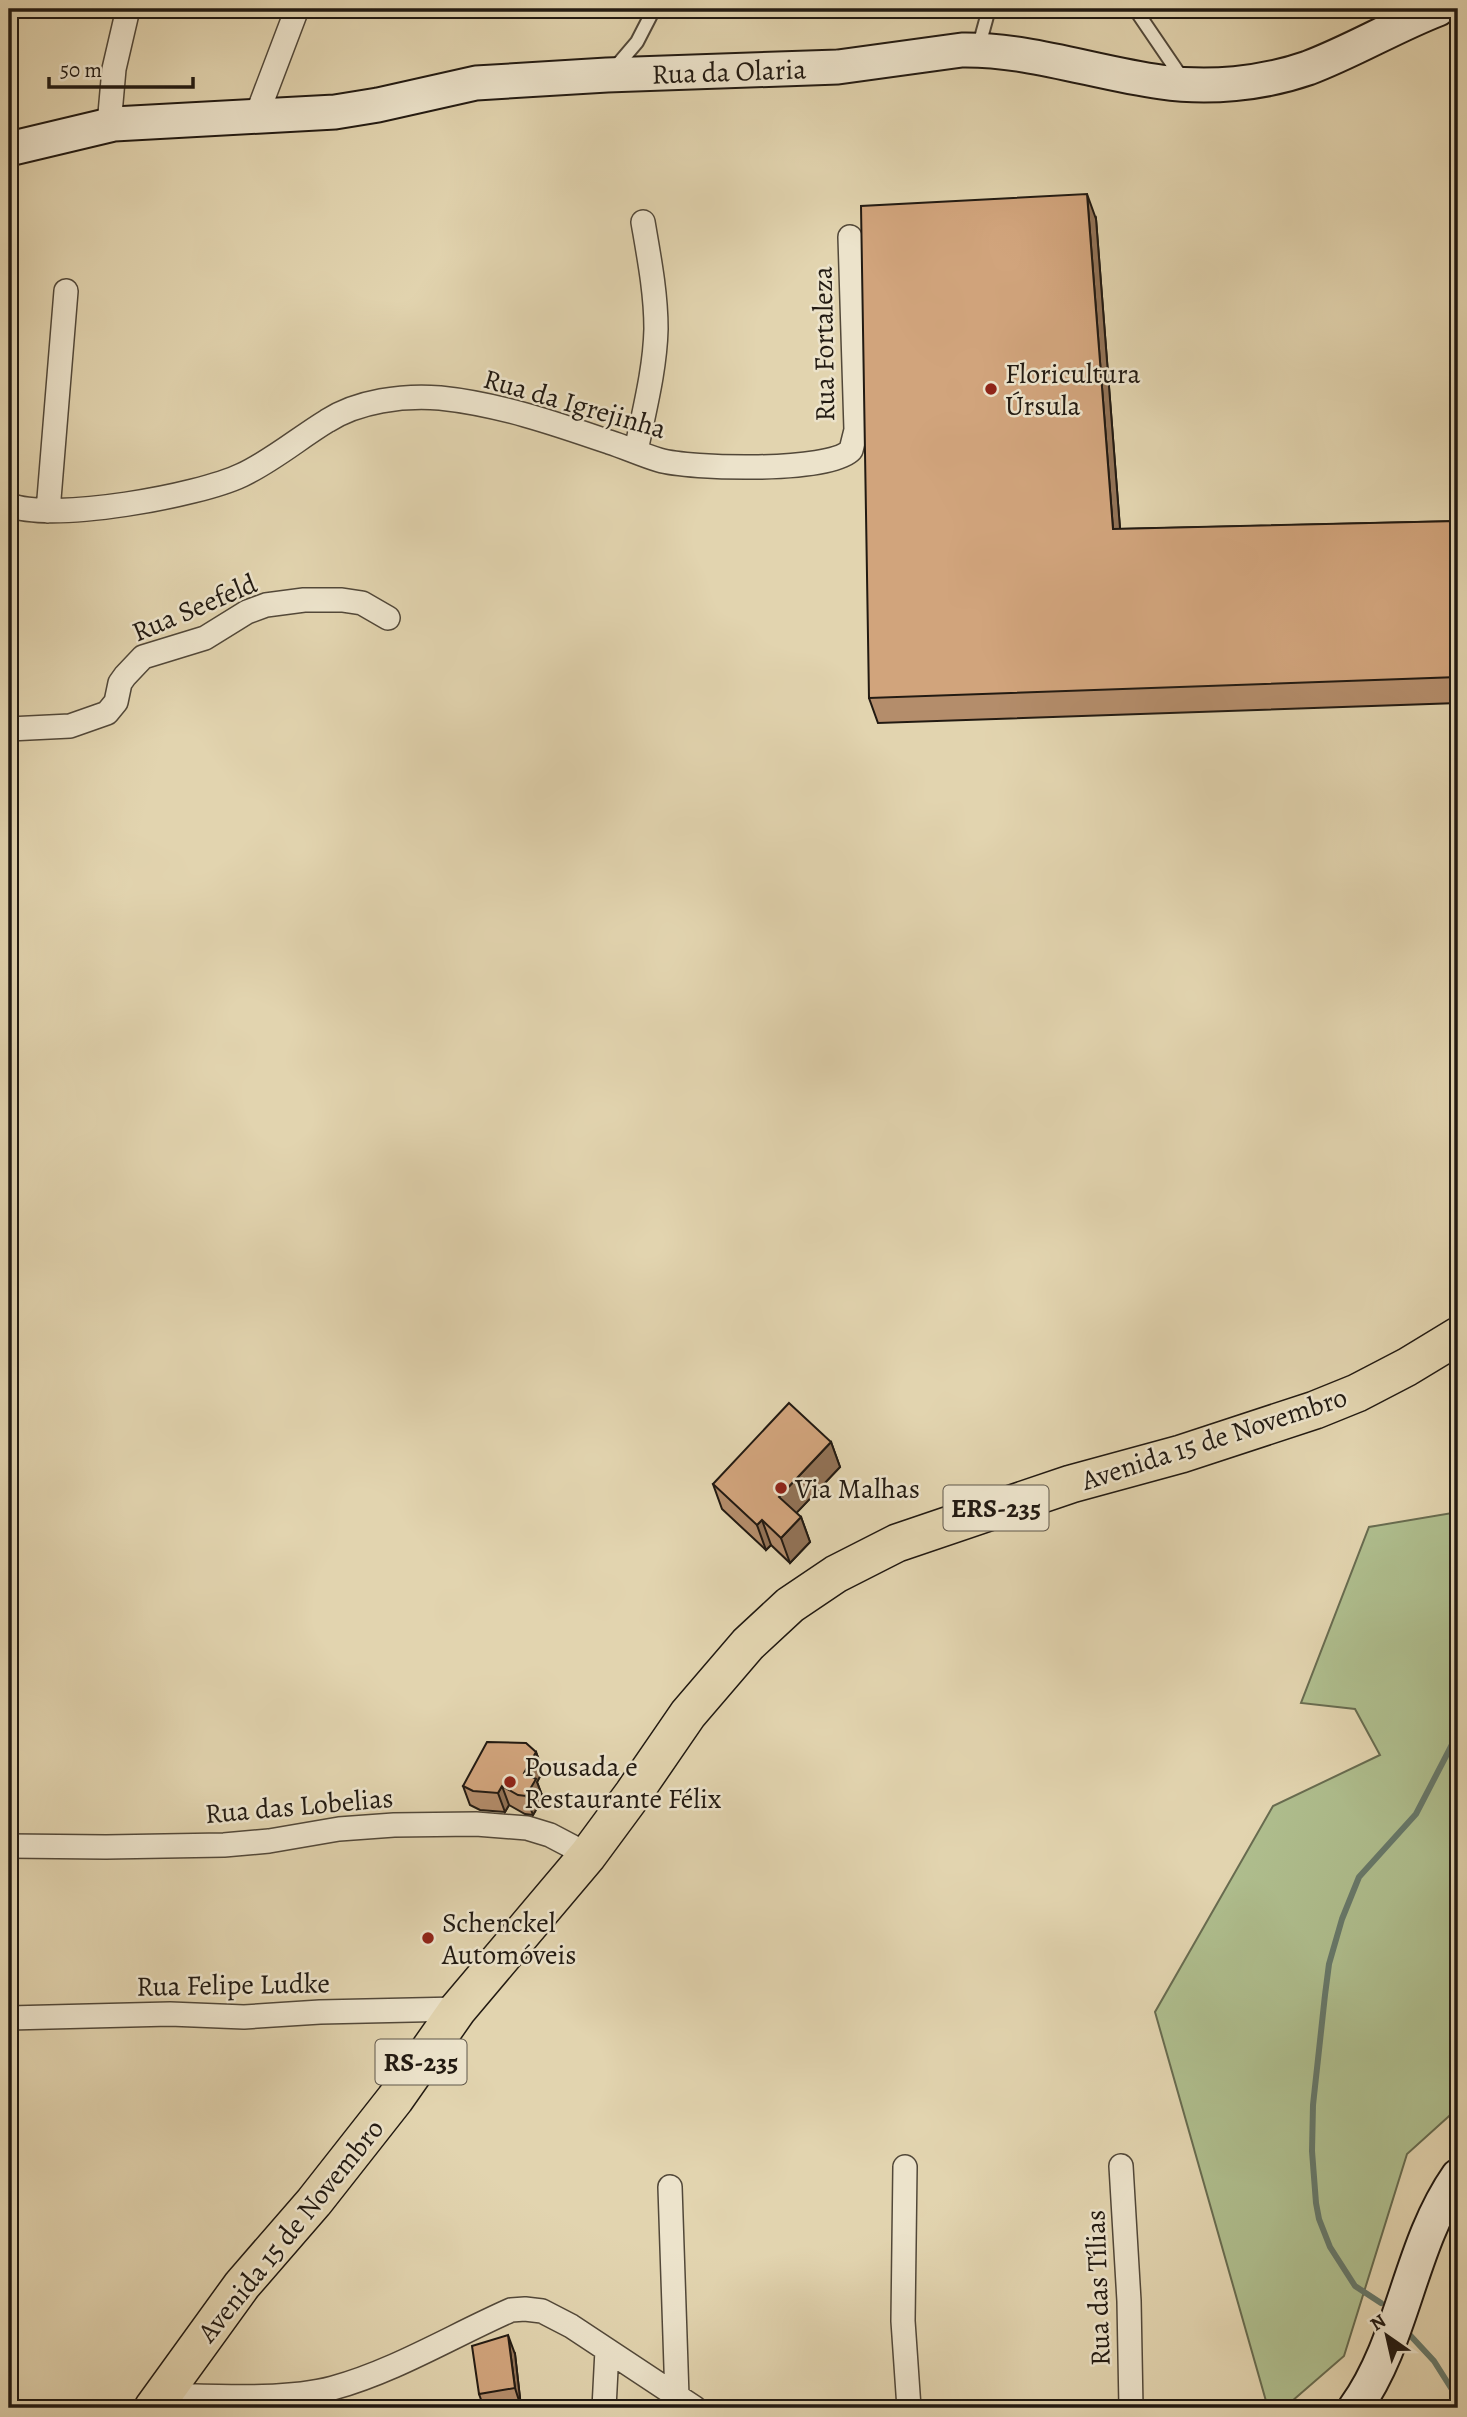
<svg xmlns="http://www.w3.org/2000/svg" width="1467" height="2417" viewBox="0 0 1467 2417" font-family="Alegreya,serif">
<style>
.green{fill:#afbe8e;stroke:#686c50;stroke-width:2}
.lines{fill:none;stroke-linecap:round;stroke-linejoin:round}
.stream{stroke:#67796b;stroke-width:6}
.lane-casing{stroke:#524839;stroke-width:16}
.street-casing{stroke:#524839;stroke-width:26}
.secondary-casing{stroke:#221a12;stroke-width:37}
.primary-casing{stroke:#221a12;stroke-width:40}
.lane{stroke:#ece3cb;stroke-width:12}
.street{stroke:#ece3cb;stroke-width:23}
.secondary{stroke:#ece3cb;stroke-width:33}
.primary{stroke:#e2d4af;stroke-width:37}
.wall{fill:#b48d6b;stroke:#221a12;stroke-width:2}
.shaded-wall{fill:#927357;stroke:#221a12;stroke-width:2}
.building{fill:#d1a47c;stroke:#221a12;stroke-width:2}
.poi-dot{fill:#8f2418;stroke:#ece3cb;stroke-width:2.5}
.labels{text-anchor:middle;stroke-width:5;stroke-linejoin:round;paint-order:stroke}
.shield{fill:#ece3cb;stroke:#5f564a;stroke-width:2}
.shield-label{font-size:26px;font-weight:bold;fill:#221a12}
.street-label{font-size:28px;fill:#221a12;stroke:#ece3cb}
.poi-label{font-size:28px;fill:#221a12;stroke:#ece3cb;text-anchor:start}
</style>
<rect width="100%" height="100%" fill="#e2d4af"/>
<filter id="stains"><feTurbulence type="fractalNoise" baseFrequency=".00286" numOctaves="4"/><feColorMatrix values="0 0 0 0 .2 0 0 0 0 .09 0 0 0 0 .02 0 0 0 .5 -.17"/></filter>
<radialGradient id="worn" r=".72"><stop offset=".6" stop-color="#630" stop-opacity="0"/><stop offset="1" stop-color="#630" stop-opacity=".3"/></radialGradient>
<!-- green -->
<path class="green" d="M1452,1513L1458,1516V2108L1407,2154L1344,2356L1284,2408H1268L1155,2012L1273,1806L1380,1755L1355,1709L1301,1703L1369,1527Z"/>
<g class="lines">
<!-- stream -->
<path class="stream" d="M1381,2303L1355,2286L1330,2247L1319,2219L1316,2203L1312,2151L1313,2105L1325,1995L1329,1964L1342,1919L1359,1877L1416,1814L1458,1733
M1408,2333L1434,2361L1458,2399"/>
<defs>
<path id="lane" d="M1135,9L1184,81
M978,49L989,9
M614,69L637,42L654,9"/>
<path id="street" d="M256,117L297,9
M109,125L114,69L128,9
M636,451C644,411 655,370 656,329C656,293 649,257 643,222
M9,505C54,522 198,496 242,475C272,461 299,438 327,421C358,401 403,395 440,398C498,404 554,423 609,442C625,447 642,455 659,460C689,469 830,473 851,450L856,430L850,237
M48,511L66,291
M9,729L70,726L107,713L116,702L120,683L125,676L143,657L205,638L247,612L266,605L304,600H342L362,603L388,618
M9,1846L106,1847L224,1845L269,1841L339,1829L394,1825L476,1824L527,1828L550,1835L588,1855
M9,2018L170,2014L244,2017L320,2012L458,2009
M1121,2166L1129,2301L1131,2408
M905,2167L903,2321L909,2408
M670,2187L677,2397
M161,2395C212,2396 285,2401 333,2388C395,2371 452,2336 511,2310L525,2309L542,2311L571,2326L695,2408
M604,2408L607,2350"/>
<path id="secondary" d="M9,149L114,124L335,112L378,105L476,83L607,75L838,67L962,50C1029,49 1095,73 1161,82C1208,89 1262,84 1308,68C1353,51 1394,26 1438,9
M1355,2408C1404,2340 1409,2246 1458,2176"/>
<path id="primary" d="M153,2408L242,2285L314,2202L395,2099L458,2009L588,1855L633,1794L688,1714L748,1644L790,1605L836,1574L897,1543L1071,1484L1181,1454L1315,1410L1357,1393L1407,1367L1458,1336"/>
</defs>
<!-- lane casing -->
<use href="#lane" class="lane-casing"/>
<!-- street casing -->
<use href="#street" class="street-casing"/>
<!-- secondary casing -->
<use href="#secondary" class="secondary-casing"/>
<!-- primary casing -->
<use href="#primary" class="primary-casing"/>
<!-- lane -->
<use href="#lane" class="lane"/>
<!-- street -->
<use href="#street" class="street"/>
<!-- secondary -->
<use href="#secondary" class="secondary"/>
<!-- primary -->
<use href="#primary" class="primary"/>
</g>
<!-- wall -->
<path class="wall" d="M1096,219L1120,529L1458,521V703L878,723L869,698Z
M831,1442L840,1467L796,1513L801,1517L810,1542L790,1563L771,1545L766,1550L722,1509L713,1484Z
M536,1752L543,1771L537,1782L543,1798L533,1815L525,1814L509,1805L505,1812L480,1810L470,1805L463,1786Z
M515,2354L521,2407L514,2408H484L479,2394Z"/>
<!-- shaded-wall -->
<path class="shaded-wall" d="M1087,194L1096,219L1122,554L1113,529Z
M831,1442L840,1467L788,1522L779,1497Z
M801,1517L810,1542L790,1563L781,1538Z
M762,1520L771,1545L766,1550L757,1525Z
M536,1752L543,1771L537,1782L543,1798L533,1815L526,1796L524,1773Z
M502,1786L509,1805L505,1812L498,1793Z
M508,2335L515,2354L521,2407L515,2388Z"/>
<!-- building -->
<path class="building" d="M1087,194L1113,529L1458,521V677L869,698L861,206Z
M789,1403L831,1442L779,1497L801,1517L781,1538L762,1520L757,1525L713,1484Z
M487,1742L526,1743L536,1752L524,1773L536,1779L526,1796L518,1795L502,1786L498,1793L473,1791L463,1786Z
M508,2335L515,2388L479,2394L472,2346Z"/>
<!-- markers -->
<g class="poi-dot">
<circle cx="991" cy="389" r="7"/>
<circle cx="781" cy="1488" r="7"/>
<circle cx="510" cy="1782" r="7"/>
<circle cx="428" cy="1938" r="7"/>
</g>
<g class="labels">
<!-- shield labels -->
<g class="shield">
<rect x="943.5" y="1485.5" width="105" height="45" rx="5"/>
<rect x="375.5" y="2039.5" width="91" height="45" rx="5"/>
</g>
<g class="shield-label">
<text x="996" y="1517">ERS-235</text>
<text x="421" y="2071">RS-235</text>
</g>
<!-- street labels -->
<g class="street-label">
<text transform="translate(729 71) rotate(-2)" y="10">Rua da Olaria</text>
<text transform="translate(823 344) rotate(-91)" y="10">Rua Fortaleza</text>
<text transform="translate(575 403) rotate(16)" y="10">Rua da Igrejinha</text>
<text transform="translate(194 607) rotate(-23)" y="10">Rua Seefeld</text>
<text transform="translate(1214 1438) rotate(-18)" y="10">Avenida 15 de Novembro</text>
<text transform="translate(299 1805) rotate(-5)" y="10">Rua das Lobelias</text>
<text transform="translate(233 1984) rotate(-1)" y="10">Rua Felipe Ludke</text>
<text transform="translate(290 2230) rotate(-51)" y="10">Avenida 15 de Novembro</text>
<text transform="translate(1097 2288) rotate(-92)" y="10">Rua das Tílias</text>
</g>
<!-- poi labels -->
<g class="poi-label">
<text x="1005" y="383">Floricultura<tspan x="1005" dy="32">Úrsula</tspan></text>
<text x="795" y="1498">Via Malhas</text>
<text x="524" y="1776">Pousada e<tspan x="524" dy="32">Restaurante Félix</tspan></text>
<text x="442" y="1932">Schenckel<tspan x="442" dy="32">Automóveis</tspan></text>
</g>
</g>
<!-- margin -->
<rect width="1467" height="2417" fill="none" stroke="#e2d4af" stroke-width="35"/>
<rect x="10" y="10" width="1446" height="2396" fill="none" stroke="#221a12" stroke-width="3.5"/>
<rect x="18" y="18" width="1432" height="2382" fill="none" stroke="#221a12" stroke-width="2"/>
<!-- north arrow -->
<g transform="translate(1387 2336) rotate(326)" stroke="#ece3cb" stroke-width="5" paint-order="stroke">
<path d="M0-5L12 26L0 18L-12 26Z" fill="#221a12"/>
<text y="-10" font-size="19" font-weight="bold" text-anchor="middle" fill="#221a12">N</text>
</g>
<!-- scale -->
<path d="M49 77v10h144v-10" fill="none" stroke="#221a12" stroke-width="3.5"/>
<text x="60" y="77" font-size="21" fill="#221a12" stroke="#ece3cb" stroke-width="5" paint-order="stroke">50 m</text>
<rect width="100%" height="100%" filter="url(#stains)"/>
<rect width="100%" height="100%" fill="url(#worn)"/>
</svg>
